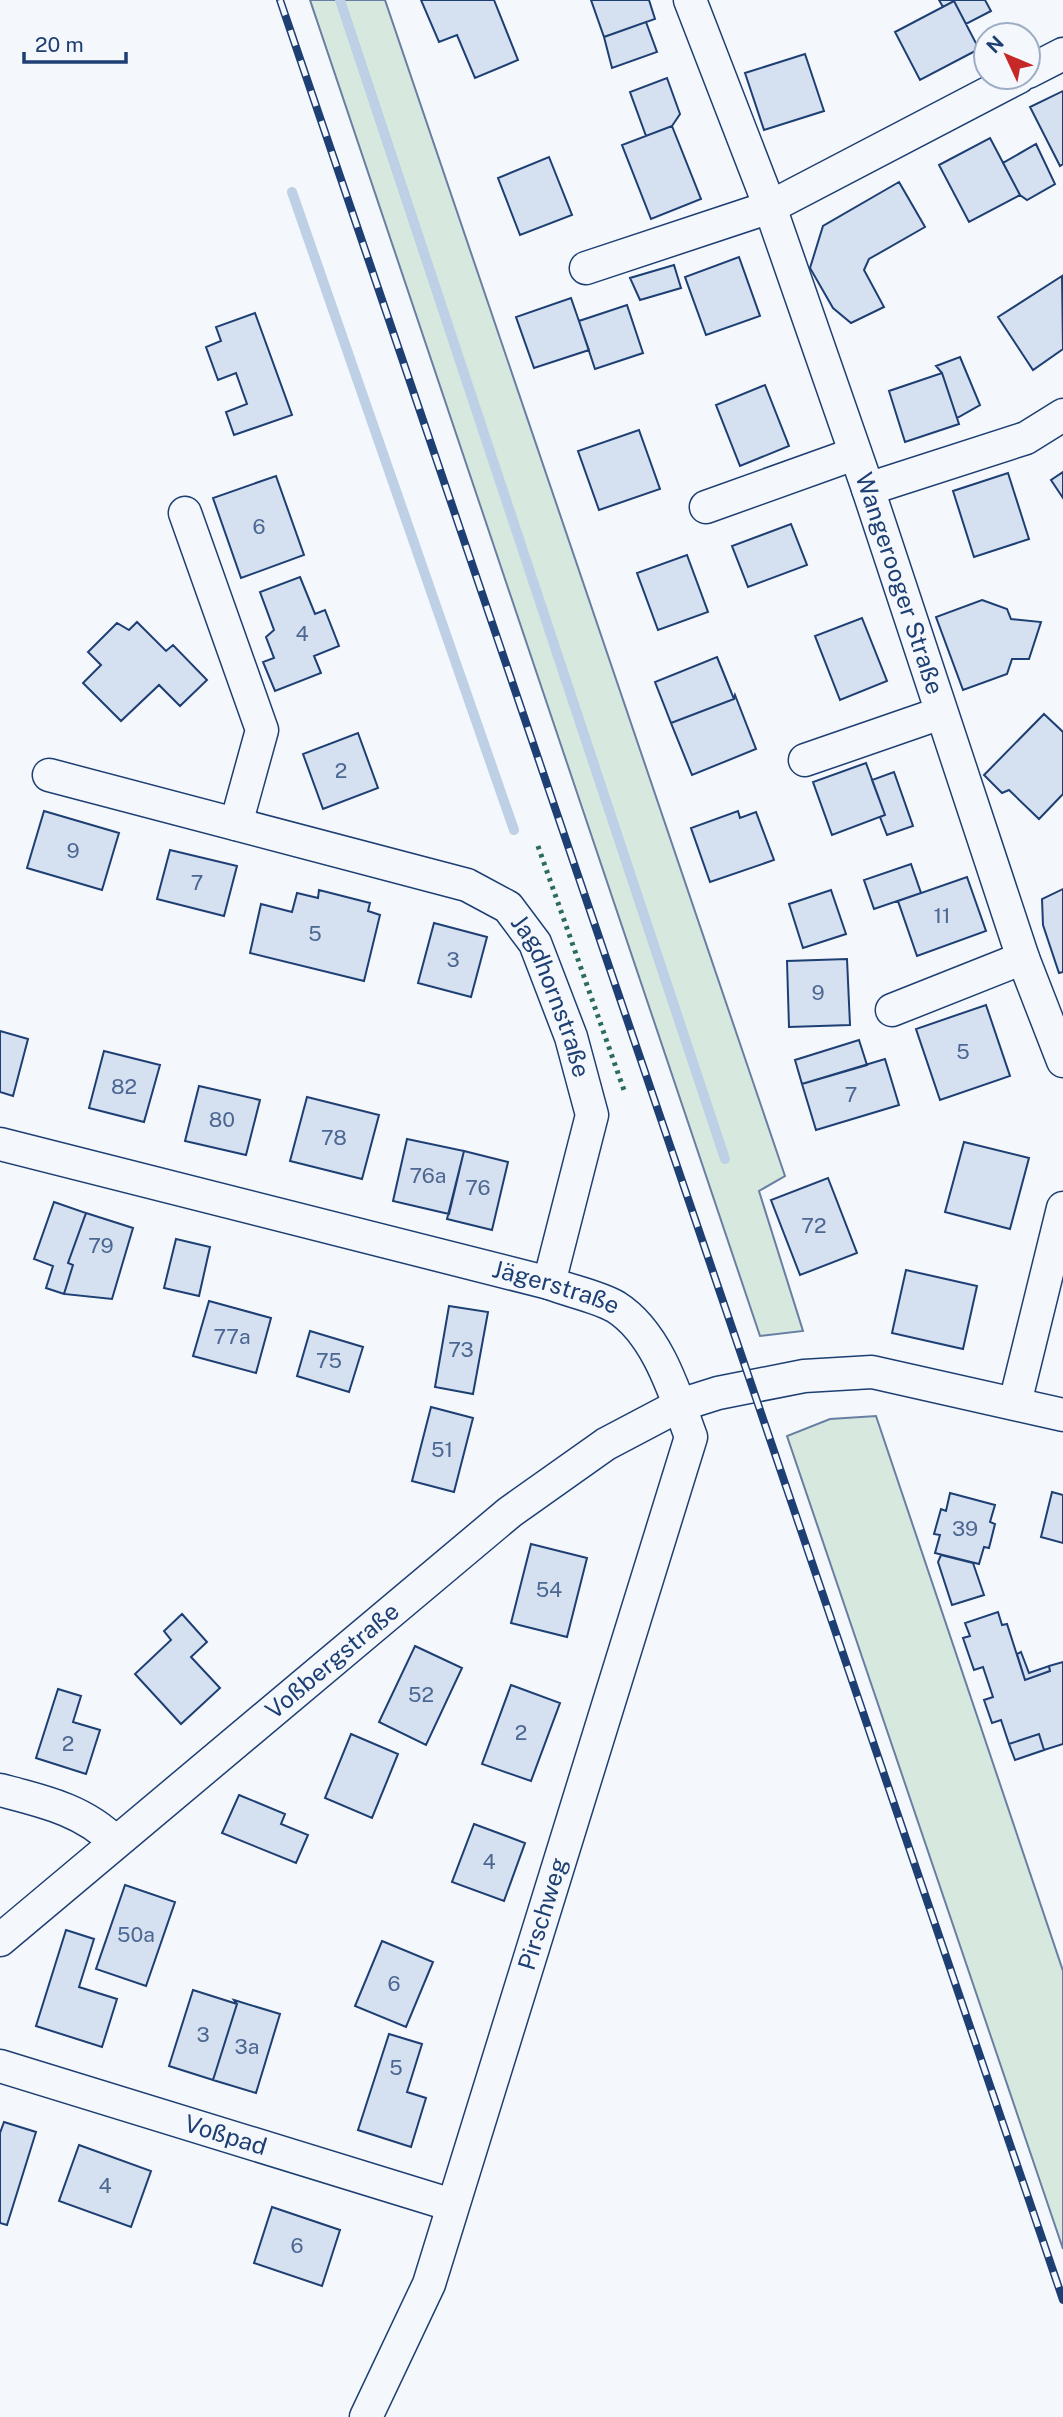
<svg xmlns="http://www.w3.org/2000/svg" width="1063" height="2417" viewBox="0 0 1063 2417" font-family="'Public Sans',sans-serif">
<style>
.green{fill:#d7e8df;stroke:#687fa3;stroke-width:2}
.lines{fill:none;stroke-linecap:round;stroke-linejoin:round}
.stream{stroke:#bed0e5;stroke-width:10}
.building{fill:#d5e0f0;stroke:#1d3f73;stroke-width:2}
.minor-casing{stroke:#1d3f73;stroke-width:35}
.minor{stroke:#f4f7fb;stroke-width:32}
.rail-casing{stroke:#1d3f73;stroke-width:8}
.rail{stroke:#f4f7fb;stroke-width:5;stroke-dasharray:16;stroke-linecap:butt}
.hedge{stroke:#2c6c60;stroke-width:5;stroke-dasharray:3.5 5;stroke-linecap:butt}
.labels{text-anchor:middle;stroke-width:5;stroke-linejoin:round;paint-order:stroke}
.number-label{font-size:21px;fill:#4b6792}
.street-label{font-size:24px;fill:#1d3f73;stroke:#f4f7fb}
</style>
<rect width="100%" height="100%" fill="#f4f7fb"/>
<!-- green -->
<path class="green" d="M310,0H385L785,1176L759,1191L803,1331L760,1336Z
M876,1416L1063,1971V2249L787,1436L830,1419Z"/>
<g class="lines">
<!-- stream -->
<path class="stream" d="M340,0L725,1159
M292,192L514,830"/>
</g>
<!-- building -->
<path class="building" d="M421,0H494L518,60L475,78L457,35L439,42Z
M591,0H649L655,19L604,37Z
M939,0H985L991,11L966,24L954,1L943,7Z
M954,1L979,49L920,80L895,32Z
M646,22L657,52L612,68L604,37Z
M805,54L824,111L764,130L745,73Z
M667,78L680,114L672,126L646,136L630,92Z
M1063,91V164L1060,166L1030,107Z
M672,126L701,199L651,219L622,145Z
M990,138L1020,195L969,222L939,165Z
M1036,144L1055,184L1027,200L1020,195L1003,163Z
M549,157L572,215L520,235L498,178Z
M899,182L925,227L869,259L864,270L884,307L851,323L833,308L810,268L823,226Z
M739,257L760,316L706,335L685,277Z
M674,265L681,288L640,300L630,278Z
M1062,276L1063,349L1033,370L998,317Z
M571,298L589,350L534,368L516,317Z
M627,305L643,353L595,369L579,321Z
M255,313L292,415L234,435L226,412L247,404L236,373L218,380L206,347L221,341L216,327Z
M960,357L980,405L957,418L942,373L936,366Z
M942,373L959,424L905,442L889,391Z
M765,385L789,446L740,466L716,405Z
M639,430L660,489L599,510L578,451Z
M1063,472V498L1051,480Z
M1008,473L1029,539L974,557L953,491Z
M276,476L304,555L241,578L213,498Z
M791,524L807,565L748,587L732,546Z
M687,555L708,612L658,630L637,573Z
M300,577L315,614L325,610L339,646L314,656L321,673L275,691L263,662L274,658L266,637L274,630L260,592Z
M982,600L1007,609L1011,619L1041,622L1029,659H1012L1007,674L963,690L936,617Z
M862,618L887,681L840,700L815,636Z
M137,622L166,651L173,645L207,680L180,706L159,685L121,721L83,683L101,665L88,652L117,623L129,630Z
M717,657L734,699L671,723L655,682Z
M735,695L756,749L692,775L671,723L734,699Z
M1044,714L1063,732V794L1039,819L1009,790L1002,793L984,775Z
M358,733L378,788L323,809L303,754Z
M866,763L885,815L832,835L813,782Z
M894,772L913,826L887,835L880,817L885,815L872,780Z
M44,811L119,833L102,890L27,868Z
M738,811L740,818L756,812L774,860L710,882L691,828Z
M170,850L237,866L224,916L157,899Z
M911,864L921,893L874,909L864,880Z
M967,877L986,931L917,956L898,901Z
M1063,889V972L1059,973L1043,925L1042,899Z
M319,890L370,903L368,911L380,915L364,981L250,953L261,904L292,912L297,893L318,898Z
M831,890L846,934L803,948L789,904Z
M434,923L487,937L471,997L418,983Z
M847,959L850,1025L789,1027L787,961Z
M986,1005L1010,1076L940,1100L916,1029Z
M0,1031L28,1039L13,1096L0,1092Z
M859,1040L867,1065L802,1084L795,1060Z
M104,1051L160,1065L144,1122L89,1108Z
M885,1059L899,1105L816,1130L802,1084Z
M199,1086L260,1100L246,1155L185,1141Z
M307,1097L379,1115L362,1179L290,1161Z
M407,1139L464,1151L449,1214L393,1201Z
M964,1142L1029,1158L1010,1229L945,1212Z
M464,1151L508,1162L492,1230L447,1219Z
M828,1178L857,1253L800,1275L771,1200Z
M54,1202L86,1213L68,1263L73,1265L64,1294L46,1288L53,1266L34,1259Z
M86,1213L133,1228L112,1299L64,1294L73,1265L68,1263Z
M176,1239L210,1247L199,1296L164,1288Z
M906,1270L977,1286L963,1349L892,1333Z
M209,1301L271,1318L256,1373L193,1356Z
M449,1306L488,1312L473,1394L435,1387Z
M310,1331L363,1347L349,1392L297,1376Z
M431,1407L473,1418L454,1492L412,1481Z
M1052,1492L1063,1495V1543L1041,1537Z
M950,1493L995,1505L990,1522L995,1524L989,1548L984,1547L979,1564L935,1553L940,1535L934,1534L941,1509L946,1511Z
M531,1544L587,1558L567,1637L511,1623Z
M941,1555L973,1563L984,1595L952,1605L938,1562Z
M998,1612L1002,1625L1007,1624L1025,1680L1050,1671L1049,1666L1063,1662V1744L1044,1750L1039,1734L1009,1744L1001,1720L992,1723L984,1700L993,1697L983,1667L974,1670L963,1638L970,1636L965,1623Z
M182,1614L207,1642L191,1657L220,1688L181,1724L135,1674L171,1640L164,1631Z
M415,1646L462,1668L426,1745L379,1722Z
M1021,1652L1029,1673L1049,1666L1050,1671L1025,1680L1017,1654Z
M511,1685L560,1703L531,1781L482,1764Z
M58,1689L81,1696L73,1722L100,1730L86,1774L36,1758Z
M351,1734L398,1754L372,1818L325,1798Z
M1039,1734L1044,1750L1015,1760L1009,1744Z
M239,1795L285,1814L281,1824L308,1835L296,1863L222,1833Z
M474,1824L525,1843L504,1901L452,1882Z
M125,1885L175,1902L146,1986L96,1969Z
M66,1930L94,1939L79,1987L117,1999L102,2047L36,2026Z
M382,1941L433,1962L406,2027L355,2006Z
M193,1990L237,2004L213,2080L169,2066Z
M234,2000L280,2014L256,2093L213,2080L237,2004Z
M389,2034L422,2044L407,2092L426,2098L411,2147L358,2130Z
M4,2122L36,2132L7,2225L0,2223V2133Z
M79,2145L151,2171L131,2227L59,2201Z
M272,2207L340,2230L322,2286L254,2263Z"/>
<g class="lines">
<defs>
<g id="minor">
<path d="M1028,72L1063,54"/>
<path id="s1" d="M1019,77L770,207L868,489L1023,958L1063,1061"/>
<path d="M586,268L770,207L690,0"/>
<path d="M868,489L1026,438L1063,415"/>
<path d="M706,507L854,454"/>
<path d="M185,513L262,730L236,824"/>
<path d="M805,760L941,713"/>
<path id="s2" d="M49,775L467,885L508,907L535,943L571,1037L592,1115L549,1283"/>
<path d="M892,1010L1023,958"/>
<path id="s3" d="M0,1144L549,1283C569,1291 597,1296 616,1307C657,1333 675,1393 691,1437L429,2284L366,2417"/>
<path d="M1015,1403L1063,1208"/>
<path d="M0,1790C42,1801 84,1810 115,1842"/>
<path id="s4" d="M0,1940L510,1512L606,1444L680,1405L718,1393L804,1376L872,1372L1063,1415"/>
<path id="s5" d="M0,2066L452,2205"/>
</g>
</defs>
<!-- minor casing -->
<use href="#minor" class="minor-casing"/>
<!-- minor -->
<use href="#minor" class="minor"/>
<defs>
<path id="rail" d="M280,0L1063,2300"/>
</defs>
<!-- rail casing -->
<use href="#rail" class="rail-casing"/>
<!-- rail -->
<use href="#rail" class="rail"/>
<!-- hedge -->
<path class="hedge" d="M538,846L625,1093"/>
</g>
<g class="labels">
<!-- number labels -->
<g class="number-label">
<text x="259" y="534">6</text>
<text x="302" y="641">4</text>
<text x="341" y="778">2</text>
<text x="73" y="858">9</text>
<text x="197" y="890">7</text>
<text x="942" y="923">11</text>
<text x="315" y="941">5</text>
<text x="453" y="967">3</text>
<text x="818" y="1000">9</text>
<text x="963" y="1059">5</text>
<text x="124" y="1094">82</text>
<text x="851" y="1102">7</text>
<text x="222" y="1127">80</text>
<text x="334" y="1145">78</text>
<text x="428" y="1183">76a</text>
<text x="478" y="1195">76</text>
<text x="814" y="1233">72</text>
<text x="101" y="1253">79</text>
<text x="232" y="1344">77a</text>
<text x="461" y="1357">73</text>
<text x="329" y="1368">75</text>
<text x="442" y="1457">51</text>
<text x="965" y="1536">39</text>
<text x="549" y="1597">54</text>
<text x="421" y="1702">52</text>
<text x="521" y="1740">2</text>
<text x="68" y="1751">2</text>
<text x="489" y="1869">4</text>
<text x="136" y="1942">50a</text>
<text x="394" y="1991">6</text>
<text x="203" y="2042">3</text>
<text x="247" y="2054">3a</text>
<text x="396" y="2075">5</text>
<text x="105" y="2193">4</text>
<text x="297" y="2253">6</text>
</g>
<!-- street labels -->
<g class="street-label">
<text dy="8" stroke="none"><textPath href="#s1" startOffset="679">Wangerooger Straße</textPath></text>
<text dy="8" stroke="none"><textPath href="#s2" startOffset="579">Jagdhornstraße</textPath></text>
<text dy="8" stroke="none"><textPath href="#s3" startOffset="574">Jägerstraße</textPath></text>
<text dy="8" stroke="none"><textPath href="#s4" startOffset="434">Voßbergstraße</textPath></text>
<text transform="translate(543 1914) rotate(-73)" y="8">Pirschweg</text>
<text dy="8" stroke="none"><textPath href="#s5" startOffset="236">Voßpad</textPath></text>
</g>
</g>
<!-- north arrow -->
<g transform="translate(1007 56) rotate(314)"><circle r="33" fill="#f4f7fb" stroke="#9eadc5" stroke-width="2"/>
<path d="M0-5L12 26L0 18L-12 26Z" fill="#c62828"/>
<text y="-10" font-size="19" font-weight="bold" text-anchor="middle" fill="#1d3f73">N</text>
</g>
<!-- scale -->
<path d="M24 52v10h102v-10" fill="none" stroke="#1d3f73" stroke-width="3.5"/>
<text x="35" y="52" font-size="21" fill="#1d3f73" stroke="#f4f7fb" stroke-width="5" paint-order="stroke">20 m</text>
</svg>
